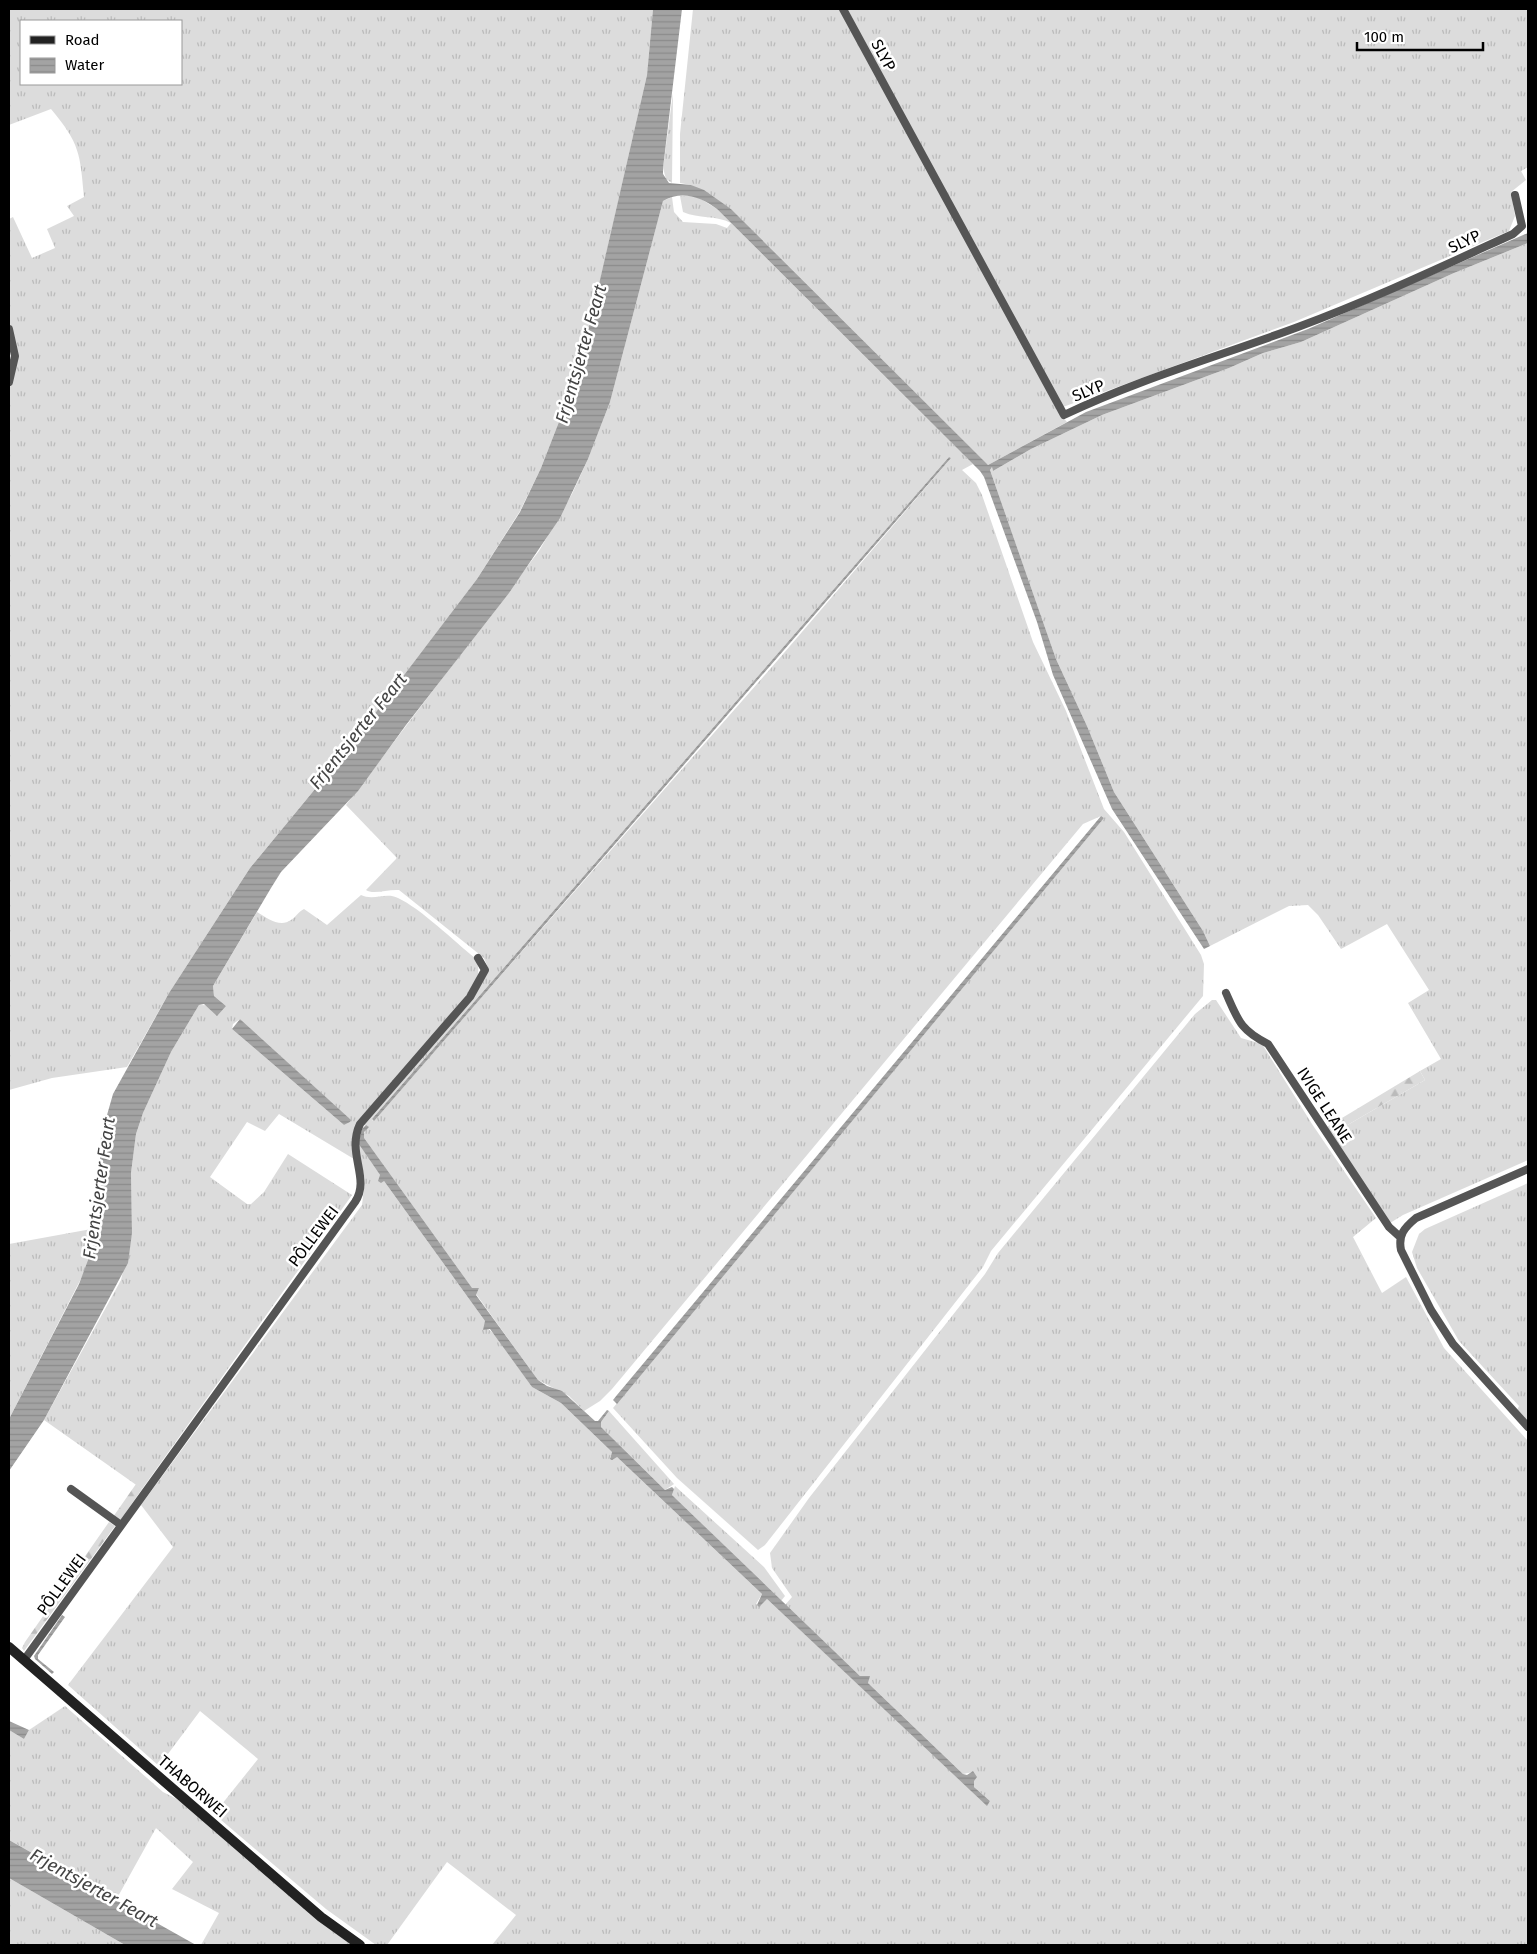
<svg xmlns="http://www.w3.org/2000/svg" width="1537" height="1954" viewBox="0 0 1537 1954" font-family="'Fira Sans',sans-serif">
<style>
.grass{fill:url(#grass-tufts);fill-rule:evenodd}
.forest{fill:url(#forest-firs)}
.water{fill:url(#water-rules)}
.lines{fill:none;stroke-linecap:round;stroke-linejoin:round}
.street{stroke:#555;stroke-width:8}
.secondary{stroke:#222;stroke-width:10}
.labels{text-anchor:middle;stroke-width:5;stroke-linejoin:round;paint-order:stroke}
.street-label{font-size:16px;fill:#000;stroke:#fff}
.water-label{font-size:18px;font-style:italic;fill:#444;stroke:#fff}
</style>
<defs>
<pattern id="grass-tufts" width="24" height="20" patternUnits="userSpaceOnUse" patternTransform="scale(1.25)"><rect width="24" height="20" fill="#dcdcdc"/><path d="M3 7l-1-3M5 7V3M7 7l1-3M15 17l-1-3M17 17v-4M19 17l1-3" fill="none" stroke="#bbb"/></pattern>
<pattern id="forest-firs" width="22" height="20" patternUnits="userSpaceOnUse" patternTransform="scale(1.25)"><rect width="22" height="20" fill="#dcdcdc"/><path d="M5 1l3.5 6h-7zM16 11l3.5 6h-7z" fill="#bbb"/></pattern>
<pattern id="water-rules" width="6" height="5" patternUnits="userSpaceOnUse" patternTransform="scale(1.25)"><rect width="6" height="5" fill="#a3a3a3"/><path d="M0 2.5h6" fill="none" stroke="#8b8b8b"/></pattern>
</defs>
<rect width="100%" height="100%" fill="#fff"/>
<!-- grass -->
<path class="grass" d="M9,9H653L647,75L591,320L571,391L541,468L520,511L477,579L427,646L348,749L250,868L169,993L127,1067L52,1078L9,1090V386L14,375L18,354L9,324V219L13,217L32,258L55,248L47,229L74,216L67,206L84,197C80,153 80,144 51,109L9,125ZM21,21H181V84H21Z
M693,9H840L1059,413L1067,422L988,465L983,463L731,209L691,185L680,183V134Z
M847,9H1528V167L1521,171L1526,180L1511,192L1515,216L1509,231L1294,322L1063,407Z
M673,93L672,183L666,179L663,168Z
M680,196H696L717,209L973,464L962,470L976,483L982,495L1033,642L1066,711L1104,809L1124,832L1201,955L1204,964L1203,996L991,1251L983,1267L765,1545L758,1550L677,1478L613,1408L1104,818L1101,816L1083,824L612,1389L600,1401L584,1411L569,1396L538,1380L476,1294L479,1288L472,1289L363,1138L366,1125L360,1126L489,970L484,958L399,890C388,889 373,895 366,890L397,858L346,805L539,551L572,494L588,459L610,402L663,201L672,197L674,212L683,222L716,224L727,228L731,223C716,215 699,219 683,212ZM949,457L951,458L778,660L373,1121L372,1119Z
M1528,243V1160L1403,1215L1390,1223L1332,1134L1425,1080L1420,1071L1441,1059L1408,1003L1429,990L1387,924L1341,949L1318,915L1308,905L1289,906L1210,946L1203,931L1114,792L1087,726L1056,659L990,470L992,467L993,471L1031,449L1102,415L1229,368L1263,353L1301,342L1454,273Z
M361,895C373,901 386,892 398,898C420,908 455,942 475,958C481,969 478,977 473,987L356,1126L353,1132L354,1159L279,1114L265,1131L247,1122L210,1177L247,1204H251L264,1192L288,1154L352,1195L142,1489L44,1420L121,1280L132,1233L131,1173L136,1134L143,1113L171,1052L199,1005L226,1006L214,996L213,986L257,912C267,918 280,928 291,920C296,917 298,912 304,909L327,925ZM240,1019L350,1120V1122L344,1125L232,1029L233,1024Z
M1212,1000H1216L1241,1038L1262,1044L1312,1124L1376,1218L1353,1237L1382,1293L1406,1277L1444,1348L1528,1441V1945H492L516,1915L447,1862L387,1945H376L326,1909L214,1814L258,1759L200,1711L159,1766L68,1685L173,1547L141,1505L362,1205L365,1180L357,1145L358,1143L380,1175V1178L384,1181L485,1321L487,1328L498,1337L532,1387L561,1403L612,1452L610,1458L617,1457L762,1594L756,1604L759,1606L767,1599L987,1805L990,1801L974,1787L973,1772L963,1774L868,1683L869,1677L860,1676L785,1605L792,1597L772,1568L770,1553L809,1498L985,1274L998,1253L1195,1014Z
M1528,1183V1422L1517,1410L1519,1406L1459,1341L1417,1268L1412,1252L1419,1234L1425,1229Z
M97,1228L88,1265L9,1419V1244Z
M609,1411L674,1484L665,1490L601,1427V1422Z
M675,1486L764,1567L785,1596L781,1601L672,1495Z
M65,1706L163,1792L183,1802L327,1927L352,1945H201L219,1913L172,1889L193,1862L156,1828L116,1900L9,1840V1730L24,1739L29,1730Z
M9,1878L125,1945H9Z"/>
<!-- forest -->
<path class="forest" d="M1420,1071L1425,1080L1332,1134L1327,1127Z
M136,1484L142,1489L119,1522L113,1517Z
M109,1522L115,1526L24,1651L22,1648L25,1642Z"/>
<!-- water -->
<path class="water" d="M653,9H682L663,168V174L669,183L691,185L704,190L731,209L988,465L1086,412L1308,329L1528,233V243L1454,273L1301,342L1263,353L1229,368L1102,415L1031,449L993,471L992,467L990,470L1056,659L1087,726L1114,792L1203,931L1210,946L1204,949L1112,809L1053,675L1037,622L984,477L980,471L717,209C701,197 682,190 663,201L610,402L588,459L560,518L509,593L406,725L358,791L281,872L271,888L213,986L214,996L226,1006L217,1016L204,1004L199,1005L171,1052L143,1113L136,1134L131,1173L132,1233L128,1263L44,1420L9,1471V1419L79,1284L93,1247L98,1203L101,1136L113,1094L169,993L250,868L348,749L477,579L520,512L541,468L571,391L591,319L647,75Z
M949,457L951,458L374,1121L372,1119Z
M1101,816L1104,818L617,1404L613,1400L617,1395Z
M240,1019L351,1120L350,1122L344,1125L232,1029Z
M366,1125L369,1127L364,1132V1138L472,1288H479L476,1295L538,1380L547,1386L562,1391L595,1421H598L607,1410L609,1411L601,1422V1427L665,1490L672,1487L674,1489L672,1495L860,1676H870L868,1683L963,1774L967,1775L973,1771L977,1777L974,1781V1787L990,1801L987,1806L767,1599L759,1607L757,1605L762,1594L617,1457L612,1460L610,1459L612,1452L561,1403L532,1387L490,1329L483,1330L485,1321L384,1181L381,1183L378,1181L380,1175L358,1143L362,1129Z
M62,1615L65,1617L38,1655V1659L54,1672L52,1674L35,1659L34,1656Z
M9,1721L29,1730L24,1739L9,1730Z
M9,1840L196,1945H125L9,1878Z"/>
<g class="lines">
<!-- street -->
<path class="street" d="M843,9L1064,415C1139,379 1220,356 1298,327C1371,300 1443,266 1513,234L1522,226L1515,195
M9,329L15,356L9,382
M1226,993C1238,1020 1240,1030 1268,1044L1389,1227L1399,1236
M1528,1169L1416,1218C1404,1228 1398,1235 1401,1250L1431,1310L1453,1344L1528,1427
M71,1489L121,1525
M24,1660L355,1202C371,1178 346,1154 360,1124L470,997L485,970L478,958"/>
<!-- secondary -->
<path class="secondary" d="M9,1647L321,1917L360,1945"/>
</g>
<g class="labels">
<!-- street labels -->
<g class="street-label">
<text transform="translate(884 55) rotate(61)" y="6">SLYP</text>
<text transform="translate(1464 241) rotate(-25)" y="6">SLYP</text>
<text transform="translate(1088 390) rotate(-23)" y="6">SLYP</text>
<text transform="translate(1325 1105) rotate(57)" y="6">IVIGE LEANE</text>
<text transform="translate(313 1236) rotate(-53)" y="6">PÔLLEWEI</text>
<text transform="translate(61 1584) rotate(-54)" y="6">PÔLLEWEI</text>
<text transform="translate(193 1786) rotate(41)" y="6">THABORWEI</text>
</g>
<!-- water labels -->
<g class="water-label">
<text transform="translate(581 354) rotate(-74)" y="6">Frjentsjerter Feart</text>
<text transform="translate(358 731) rotate(-51)" y="6">Frjentsjerter Feart</text>
<text transform="translate(99 1188) rotate(-82)" y="6">Frjentsjerter Feart</text>
<text transform="translate(94 1888) rotate(29)" y="6">Frjentsjerter Feart</text>
</g>
</g>
<!-- border -->
<rect width="1537" height="1954" fill="none" stroke="#000000" stroke-width="20"/>
<!-- legend -->
<rect x="20" y="20" width="162" height="65" fill="#ffffff" stroke="#999999"/>
<rect x="30" y="36" width="25" height="8" fill="#222222" stroke="#999999"/>
<text x="65" y="45" font-size="15" fill="#000000">Road</text>
<rect x="30" y="58" width="25" height="15" fill="url(#water-rules)" stroke="#999999"/>
<text x="65" y="70" font-size="15" fill="#000000">Water</text>
<!-- scale -->
<path d="M1357 42v8h126v-8" fill="none" stroke="#000000" stroke-width="2.5"/>
<text x="1364" y="42" font-size="15" fill="#000000" stroke="#ffffff" stroke-width="4" paint-order="stroke">100 m</text>
</svg>
